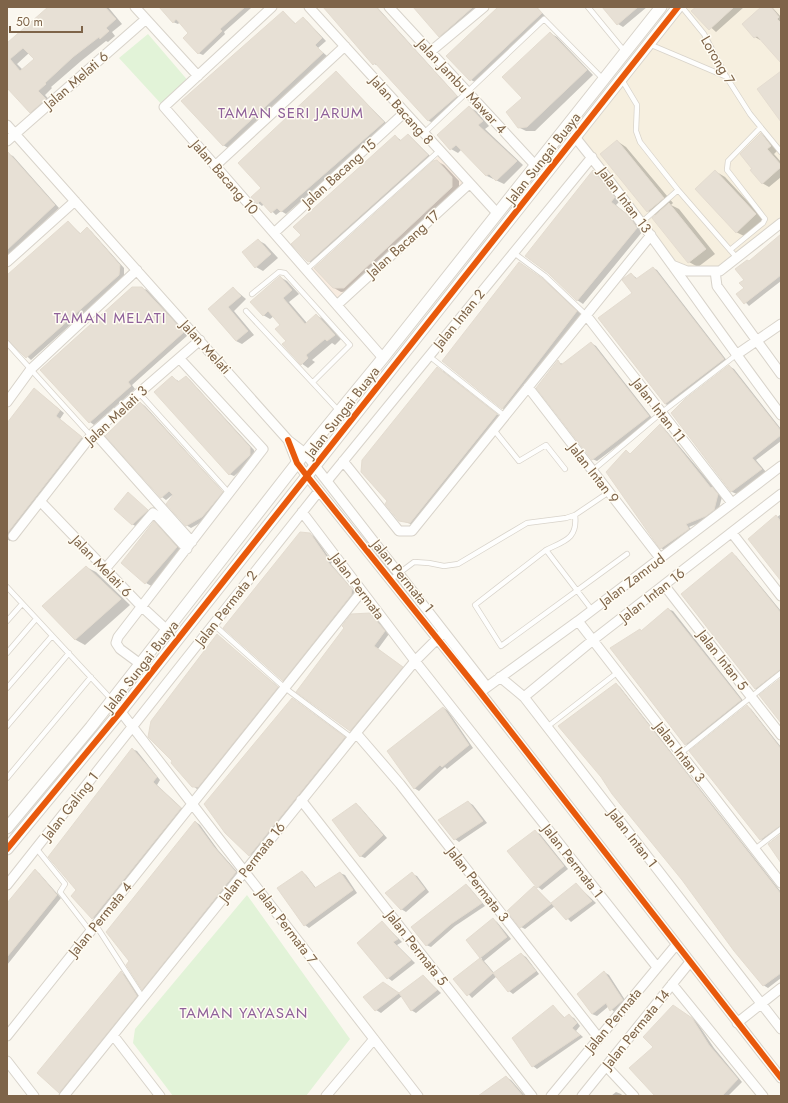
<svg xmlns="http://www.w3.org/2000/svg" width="788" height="1103" viewBox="0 0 788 1103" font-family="Jost,sans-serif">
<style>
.residential{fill:#f6efdf}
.commercial{fill:#f8ece0}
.green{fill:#e2f3d8}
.shadow{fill:#0003;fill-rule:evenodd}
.building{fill:#e7e0d5;stroke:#e4dcd0;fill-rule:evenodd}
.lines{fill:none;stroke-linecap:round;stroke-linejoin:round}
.service-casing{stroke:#d8d3ca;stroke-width:6}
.minor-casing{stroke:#d8d3ca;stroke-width:11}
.tertiary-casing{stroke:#d8d3ca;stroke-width:13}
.service{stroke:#fefefd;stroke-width:4.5}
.minor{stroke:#fefefd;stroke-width:9}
.tertiary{stroke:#fefefd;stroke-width:11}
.cycleway-casing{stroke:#fffcf3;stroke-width:8}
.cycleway{stroke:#e8590c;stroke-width:6}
.labels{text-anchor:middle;stroke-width:3;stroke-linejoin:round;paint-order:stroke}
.street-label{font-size:14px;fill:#7e6449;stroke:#fffcf3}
.neighbourhood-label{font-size:15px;letter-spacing:1px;fill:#8f619a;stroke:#fffcf3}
</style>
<rect width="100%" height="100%" fill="#faf7ef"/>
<!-- residential -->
<path class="residential" d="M678,7H781V223L715,271L672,265L575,137Z"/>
<!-- commercial -->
<path class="commercial" d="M439,156L464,184L337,299L311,270Z"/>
<!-- green -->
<path class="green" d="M148,34L190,83L164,107L119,58Z
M247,895L350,1039L306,1096H173L133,1043L135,1029Z"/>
<!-- shadow -->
<path class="shadow" d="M50,7H108L122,24L112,32L115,36L108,42L106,41L81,61L51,87L52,88L45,95L52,103L37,117L30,112L7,86V45ZM29,53L35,59L23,70L17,64Z
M160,7H251V8L224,32L225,34L203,55L198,53L190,33L180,22L178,24L173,22Z
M324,7H377L460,99L433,123L429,121L379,66L374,64Z
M414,7H479L444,38L440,36Z
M499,7H537L545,16L475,82L471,80Z
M603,7H647L623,27L618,24Z
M697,7H744L716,32L693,11Z
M763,7H772L781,17V62L761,39L760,40L755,37L743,24Z
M283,12L296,24L303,19L307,21L326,41L318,48L327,56L228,148L223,145Z
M550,33L557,37L593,75L535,131H526L518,127L523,98Z
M336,72L388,125L286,214L281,211L276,215L264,204L262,206L258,203L263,188Z
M469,107L476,111L489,126L485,129L523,165L504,184L487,176L462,149L458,153L451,149Z
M761,134L768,138L778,150L774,154L781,162V177L769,187L762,183L753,169Z
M409,135L432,158L314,264L307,260L395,136L402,141Z
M617,141L626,147L673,203L671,205L679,209L715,254L698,267L689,262L656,216L648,211L601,154Z
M8,154L13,156L59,208L7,256Z
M437,161L444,165L459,181V191L351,291L341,292L334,288Z
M715,171L725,177L765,220L746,237L736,232Z
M593,172L599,175L620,201L616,205L634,220L643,231L583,304L577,300Z
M68,222L81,234L87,229L91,231L124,268V277L31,360L10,340L7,343V278Z
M781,236V281L749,306L738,294L745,288V280L749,262Z
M258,240L265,244L278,258L263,271L256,267Z
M520,264L548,283L582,315L508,411L502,408Z
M653,268L657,270L728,362L670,406L665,404L634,293L631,274L638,279Z
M280,277L287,281L299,294L289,302L307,323L316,315L323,319L341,339L335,345L332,343L312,360L315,362L308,368L301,363L287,341L281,325L274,316L270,319L263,315Z
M142,288L147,290L188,335L132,385L135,389L94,425L90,422Z
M233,288L246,299L234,311L254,335L242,344L236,341L209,309Z
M591,343L596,346L653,419L597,461L592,459L558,362L563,364Z
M729,366L734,369L781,429V441L756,460L766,472L737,494L732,492L672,413Z
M443,371L502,418L416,526L400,520Z
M172,377L180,382L186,377L190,380L254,450L255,458L234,476L229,474Z
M38,392L64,413L60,419L85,440L13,535L10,541L7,539V425Z
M141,403L145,406L226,495L207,519L191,528L186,525L176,492L166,500L162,497Z
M660,426L664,428L722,497L718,512L711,518L689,527L693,531L666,551L661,548L626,451L631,454Z
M129,494L151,513L137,527L132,524Z
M781,514V579L750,539Z
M154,523L163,528L186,552L155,588L146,583L123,563Z
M310,534L315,537L332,562L331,564L356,593L288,683L283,680Z
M732,554L736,556L781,611V674L760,691L755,689Z
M86,567L96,572L130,605L85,645L76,640L44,606Z
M668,609L673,611L745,703L690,747L686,744L642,631Z
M370,614L375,617L389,634L378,649L406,670L354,733L350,731Z
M218,636L282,690L203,789H197L193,786Z
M616,684L620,687L781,892V978L768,988L763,985Z
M296,702L349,740L254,858L226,833Z
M747,706L751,709L781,747V826L775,822L774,824L781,828L765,842L761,839L691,751Z
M444,708L448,711L473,748L447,769L445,767L419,791L414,788Z
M132,749L137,751L160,780L157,785L185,811L97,921L93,918L77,890Z
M468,802L473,805L487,823L459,842L455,839Z
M356,804L360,807L387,838L365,858L360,856Z
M196,822L200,825L218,850L240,875L147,991L143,989Z
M535,832L540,834L568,869L542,890L538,887Z
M35,871L39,873L61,898L7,965V905Z
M302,872L306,875L316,888L340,873L345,875L357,893L309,928L305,925Z
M412,874L417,876L429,892L406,912L401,909Z
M576,884L596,903L571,922L555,906L525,929L521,927L534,887L552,904Z
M466,885L470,888L485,906L455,926L431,947L426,945Z
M493,919L497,922L511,939L484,961L495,974L521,954L526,957L539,974L513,994L509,991L497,976L472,998L455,979L482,959L467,940Z
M382,922L402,942L397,945L415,963L392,981L388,978L358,943Z
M604,972L609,975L627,1003L615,1013L609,1006L597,1016L592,1014Z
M122,973L126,975L141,999L64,1095L39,1073Z
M423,976L441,993L416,1013L411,1010L402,996L381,1013L376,1010L388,986L400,994Z
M553,1006L565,1018L569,1016L574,1018L580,1026L576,1031L583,1037L537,1069L533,1066Z
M678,1009L696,1021L714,1048L742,1082L728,1096H656L654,1047Z
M506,1077L511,1080L525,1096H479Z
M616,1092L621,1094L623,1096H611Z"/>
<!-- building -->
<path class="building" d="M48,7H105L116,19L106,28L109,31L100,39L99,37L73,57L45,83L46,84L38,91L46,99L30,113L7,88V43ZM23,48L34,59L20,71L10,59Z
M159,7H245L220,29L222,31L198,54L183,38L188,33L176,19L173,23Z
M323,7H376L457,96L428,121L375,63L373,65Z
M413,7H473L439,37Z
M498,7H536L542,13L470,81L446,56Z
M602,7H638L617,25Z
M696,7H734L709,30L691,11Z
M761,7H771L779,17L777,19L781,23V63L757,36L754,38L742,24Z
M283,11L295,24L303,17L322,38L315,45L323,53L223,146L181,101Z
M550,32L587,70L527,127L518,128L506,112L522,98L502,77Z
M336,71L384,122L281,212L277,208L271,213L260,201L257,204L251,197L261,188L238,163Z
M781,71V122L757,89Z
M469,106L483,121L478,125L517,161L496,181L489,174L486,176L456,145L450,150L437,135Z
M761,133L771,146L767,149L781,165V167L762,184L750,170L752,169L740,154Z
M408,134L428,155L309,262L307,261L291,244L301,235L293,227L395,135L400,141Z
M617,140L664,198L647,212L600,154Z
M7,151L55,205L7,250Z
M437,160L452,177V187L344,288H333L314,268L433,161Z
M593,170L615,197L611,202L628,215L637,228L577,301L548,273L525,256Z
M715,170L756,214L736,233L695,189Z
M669,203L706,249L688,263L652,218Z
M68,221L80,234L87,227L120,265L119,275L26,358L7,339V275Z
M781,234V275L744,304L736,294L744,288L739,283L744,280L735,269L747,260L749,261Z
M258,239L271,254L255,268L242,252Z
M519,262L543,279L577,311L502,409L442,361Z
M653,267L724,359L665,404L598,318L632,293L622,280L624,278L631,273L636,279Z
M280,276L292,290L283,298L305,324L316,314L335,335L327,341L325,339L306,355L308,358L301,365L282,344L286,341L275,329L280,325L268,311L263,316L250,302Z
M132,287H142L184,332L128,382L131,386L89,423L40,370Z
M233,287L241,296L228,307L248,331L236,341L208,309Z
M591,342L649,416L592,460L536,388L558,360L561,365Z
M729,365L781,431V435L752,458L762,469L731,492L671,413L685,399Z
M437,367L497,414L410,523L399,521L385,504L387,501L361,472L362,460Z
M172,376L178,382L186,376L250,447V455L229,475L154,392Z
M34,388L60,410L56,416L82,437L8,532L7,537V423Z
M140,402L223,492L202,517L186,526L166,504L173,495L169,491L161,498L105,436Z
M660,424L711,488L712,487L718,494L714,510L706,516L686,524L689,529L660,549L606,472L626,450L630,454Z
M128,492L148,510L132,525L114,509Z
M776,515L781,522V581L748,539Z
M154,521L177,547L145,584L121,563Z
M300,532L310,533L328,559L327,561L352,589L351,595L283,681L223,628Z
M732,552L781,613V669L755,689L681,594Z
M86,566L121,599L75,640L42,606Z
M668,608L741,700L685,745L610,648L640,629L641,631Z
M370,613L385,631L374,646L403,667L350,731L296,692L344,628L342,626L351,614Z
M217,634L278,687L198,787H192L171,763L172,761L148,737L150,726L151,721Z
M781,678V723L759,695Z
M616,683L781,894V973L763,986L734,951L682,880L612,794L601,777L558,726Z
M292,698L345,737L249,856L225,833L204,804Z
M747,705L781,749V825L760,840L689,751Z
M443,707L469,745L442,767L440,765L414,789L387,751Z
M132,748L157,777L153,782L181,808L92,919L71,896L76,890L48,857Z
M468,801L483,821L454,840L438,820Z
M356,803L383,835L360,857L332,820Z
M195,821L214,847L236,872L142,990L126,965L129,961L106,932Z
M535,830L564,866L537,888L507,851Z
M781,834V863L768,844Z
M35,869L57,895L7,957V903Z
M302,871L315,888L340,872L353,890L304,926L277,888Z
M412,872L425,889L401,910L385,893Z
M576,883L592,901L566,920L551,903Z
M466,884L482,903L451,924L426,946L411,927Z
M534,886L551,904L520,928L507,911Z
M493,918L507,937L480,958L466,940Z
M382,921L398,939L393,942L411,960L387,979L357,943Z
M521,953L536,971L508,992L493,973Z
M480,958L493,973L467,996L453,979Z
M121,971L137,996L59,1093L37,1073Z
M604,971L623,1000L610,1011L606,1003L592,1014L577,994Z
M423,975L437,990L411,1011L399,993Z
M383,982L399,993L375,1011L363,997Z
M553,1005L564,1018L569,1014L577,1023L572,1028L580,1035L532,1067L512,1038Z
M673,1005L692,1018L709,1045L738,1079L722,1096H655L629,1068L653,1047L643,1037Z
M506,1076L523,1096H478Z"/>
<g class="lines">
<defs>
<path id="service" d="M588,7L625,52
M682,7L704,34L727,78L750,114L781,152
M649,44L727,77
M622,80L637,105L636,131L640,142L678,190L642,222
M423,134L544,19L603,79
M678,190L737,258
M730,250L763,223L765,219L727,170L728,161L760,128
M514,253L545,276L586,315
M306,270L439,151
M252,294L279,272L285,273L350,345L313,382
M246,311L339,411
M7,343L91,436
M429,356L505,416
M139,393L229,493
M494,430L519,461L546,445L565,469
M592,471L661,413L736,355
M546,550C564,541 578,539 575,515
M390,580L414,562L429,563L444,566L458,564L527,523L566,518L575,515L609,492
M7,587L111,699
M592,610L546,550L475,605L501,646L627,554
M7,621L22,604
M213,624L285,688L352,738
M7,653L36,619
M7,688L52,636
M7,726L69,653
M547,727L618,672
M681,753L781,673
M7,778L91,677
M36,848L65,884L60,892L90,931
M755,849L781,829
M95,924L143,998"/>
<path id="minor" d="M135,7L198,76
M272,7L164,107L383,358
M309,7L497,213
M389,7L535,165
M430,52L484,7
M7,125L288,440L305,453L487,687
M575,137C648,227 712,323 781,415
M7,141L146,19
M215,166L345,46
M274,233L404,113
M7,262L75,201
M672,265L687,271H720L781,223
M715,271L717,286L781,374
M337,305L469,184
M586,315L732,503
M736,355L781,324
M528,387L660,558
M7,402L31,369L137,270
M94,432L192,542
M288,440L297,463L307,476L480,692L781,1078
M343,461L399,531H412L651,235
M327,481L592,157
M40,501L141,606L166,629
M302,512L415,661L657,967
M732,533L781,596
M13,536L94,432L200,340
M105,569L153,513L156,515L187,549
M664,585L781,735
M578,621L781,883
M139,663L120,649L116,643L118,637L263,449L179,358
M500,677L524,697L781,1029
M483,690L578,621L781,466
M524,697L593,640L781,494
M111,699L418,1096
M356,733L400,784L598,1037
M301,800L532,1096
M7,885L319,491
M672,984L763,1096
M737,1023L781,988
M113,1035L160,1096
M7,1036L362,591
M7,1061L34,1096
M606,1066L634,1096
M64,1096L356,733L415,661L441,635
M326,1096L374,1039
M551,1096L676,945
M582,1096L690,962"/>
<path id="tertiary" d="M7,828L91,727L297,463L383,358L661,7
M7,849L121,711L678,7"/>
</defs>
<!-- service casing -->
<use href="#service" class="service-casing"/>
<!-- minor casing -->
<use href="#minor" class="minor-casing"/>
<!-- tertiary casing -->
<use href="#tertiary" class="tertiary-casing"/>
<!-- service -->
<use href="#service" class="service"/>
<!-- minor -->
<use href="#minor" class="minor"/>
<!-- tertiary -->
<use href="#tertiary" class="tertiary"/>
<defs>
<path id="cycleway" d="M288,440L297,463L307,476L480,692L781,1078
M7,849L121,711L678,7"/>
</defs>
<!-- cycleway casing -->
<use href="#cycleway" class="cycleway-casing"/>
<!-- cycleway -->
<use href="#cycleway" class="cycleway"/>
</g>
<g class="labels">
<!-- street labels -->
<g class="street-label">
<text transform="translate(718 60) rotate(60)" y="5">Lorong 7</text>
<text transform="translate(76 80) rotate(-41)" y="5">Jalan Melati 6</text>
<text transform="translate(462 86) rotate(47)" y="5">Jalan Jambu Mawar 4</text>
<text transform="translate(402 110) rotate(48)" y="5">Jalan Bacang 8</text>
<text transform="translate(543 158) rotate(-52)" y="5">Jalan Sungai Buaya</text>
<text transform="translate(339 173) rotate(-42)" y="5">Jalan Bacang 15</text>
<text transform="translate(225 177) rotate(49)" y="5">Jalan Bacang 10</text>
<text transform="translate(625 200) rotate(53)" y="5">Jalan Intan 13</text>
<text transform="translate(403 244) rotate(-42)" y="5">Jalan Bacang 17</text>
<text transform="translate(459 319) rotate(-51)" y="5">Jalan Intan 2</text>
<text transform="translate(206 347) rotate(48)" y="5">Jalan Melati</text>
<text transform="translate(659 410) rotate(52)" y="5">Jalan Intan 11</text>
<text transform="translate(342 412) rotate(-52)" y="5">Jalan Sungai Buaya</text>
<text transform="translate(116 415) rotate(-43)" y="5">Jalan Melati 3</text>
<text transform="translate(594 473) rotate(52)" y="5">Jalan Intan 9</text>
<text transform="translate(102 566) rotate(46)" y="5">Jalan Melati 6</text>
<text transform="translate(403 576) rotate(51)" y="5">Jalan Permata 1</text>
<text transform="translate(632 580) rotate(-37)" y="5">Jalan Zamrud</text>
<text transform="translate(358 586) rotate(53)" y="5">Jalan Permata</text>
<text transform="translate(652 595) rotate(-38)" y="5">Jalan Intan 16</text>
<text transform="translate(226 608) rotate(-52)" y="5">Jalan Permata 2</text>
<text transform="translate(723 660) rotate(52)" y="5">Jalan Intan 5</text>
<text transform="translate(141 666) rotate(-52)" y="5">Jalan Sungai Buaya</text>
<text transform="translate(680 752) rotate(52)" y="5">Jalan Intan 3</text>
<text transform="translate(70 806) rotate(-52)" y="5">Jalan Galing 1</text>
<text transform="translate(633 838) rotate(52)" y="5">Jalan Intan 1</text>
<text transform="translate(573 861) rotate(52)" y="5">Jalan Permata 1</text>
<text transform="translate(252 862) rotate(-52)" y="5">Jalan Permata 16</text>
<text transform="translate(478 884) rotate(52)" y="5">Jalan Permata 3</text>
<text transform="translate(100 919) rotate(-51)" y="5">Jalan Permata 4</text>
<text transform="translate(287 926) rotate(53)" y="5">Jalan Permata 7</text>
<text transform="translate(417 948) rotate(52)" y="5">Jalan Permata 5</text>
<text transform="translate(613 1020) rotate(-50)" y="5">Jalan Permata</text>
<text transform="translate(636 1029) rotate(-51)" y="5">Jalan Permata 14</text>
</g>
<!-- neighbourhood labels -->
<g class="neighbourhood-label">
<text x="291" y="118">TAMAN SERI JARUM</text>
<text x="110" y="323">TAMAN MELATI</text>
<text x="244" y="1018">TAMAN YAYASAN</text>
</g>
</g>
<!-- border -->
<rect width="788" height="1103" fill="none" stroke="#7e6449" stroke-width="16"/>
<!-- scale -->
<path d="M10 26v6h72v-6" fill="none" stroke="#7e6449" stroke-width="2"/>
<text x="16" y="26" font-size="12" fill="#7e6449" stroke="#fffcf3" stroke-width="3" paint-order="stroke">50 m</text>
</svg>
